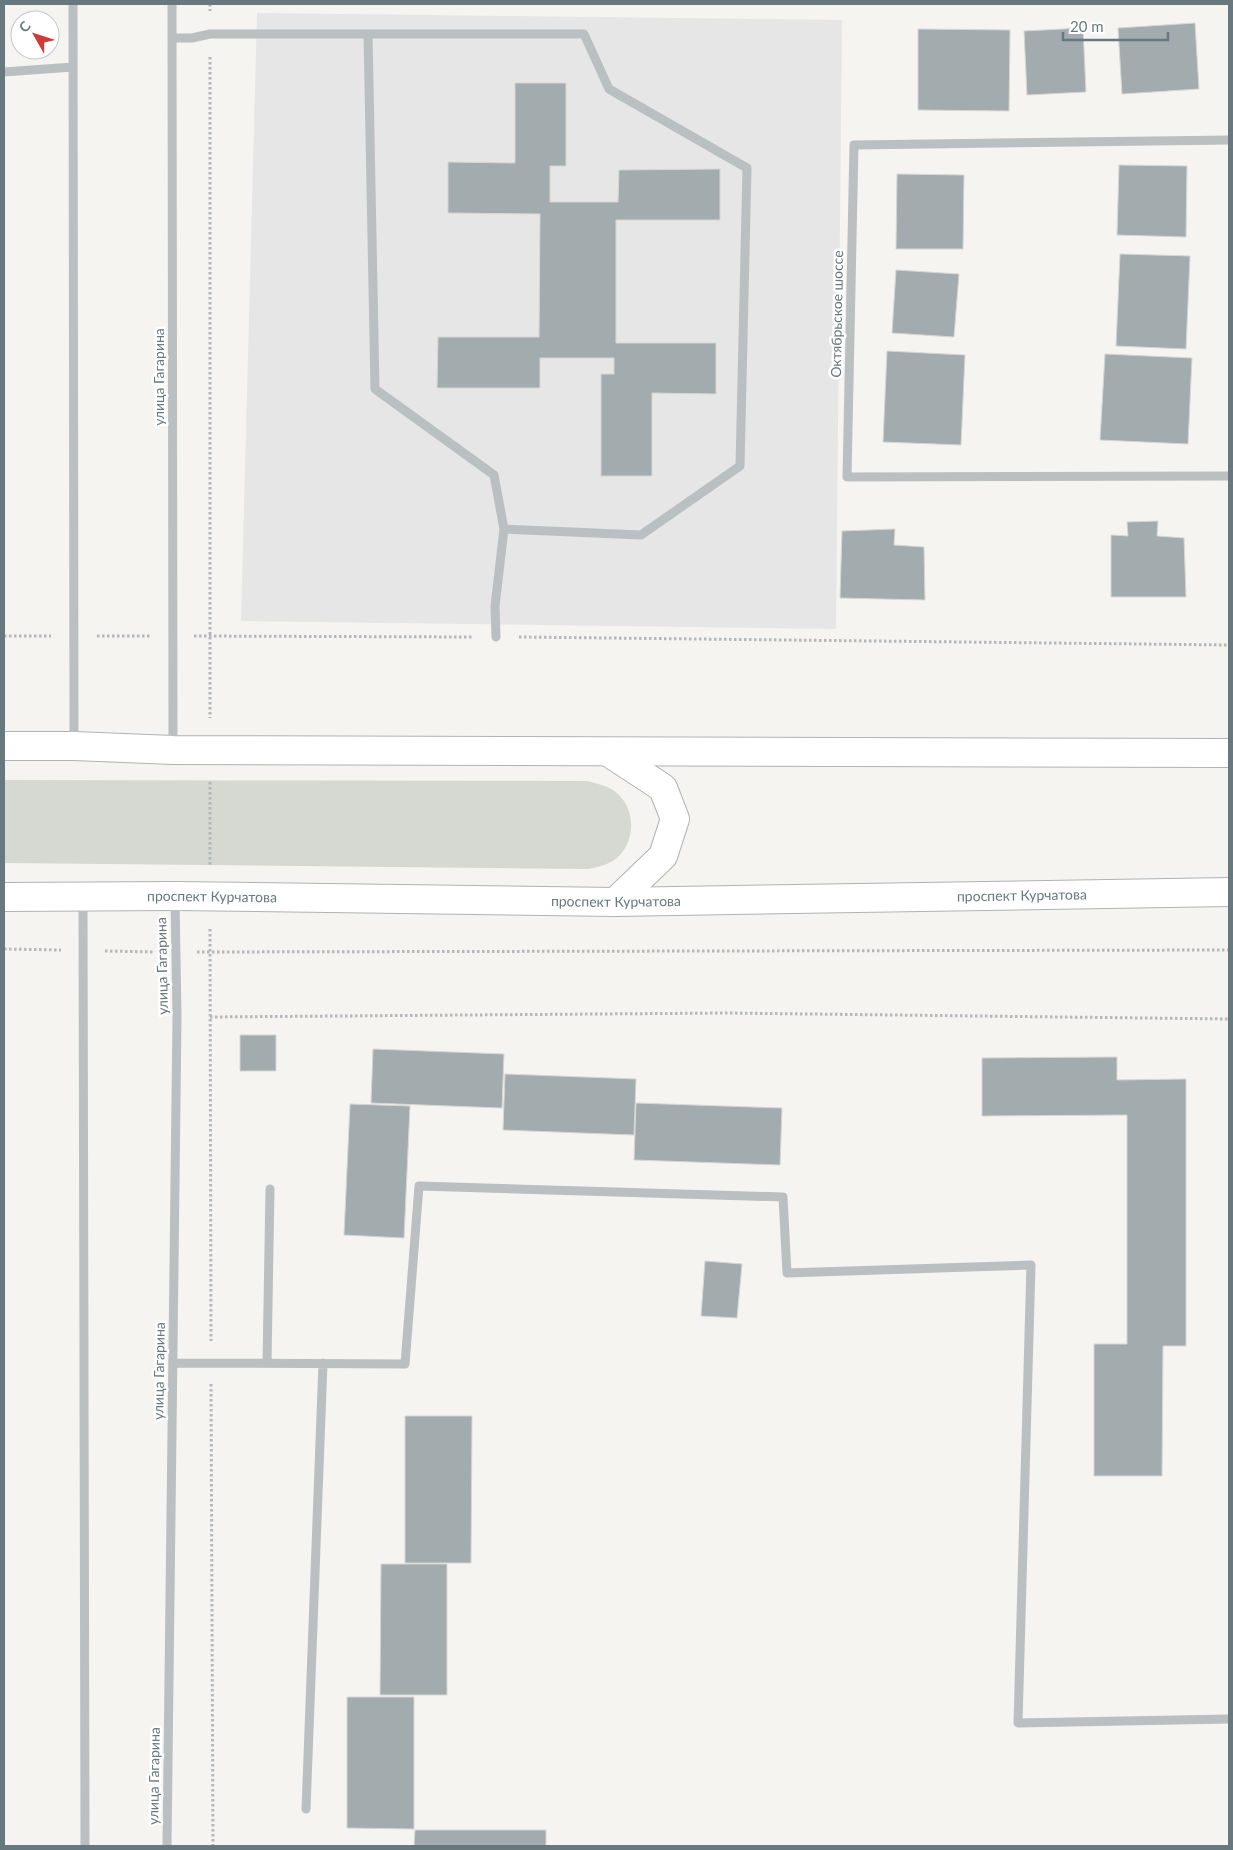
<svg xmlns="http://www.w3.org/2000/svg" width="1233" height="1850" viewBox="0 0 1233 1850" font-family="Lato,sans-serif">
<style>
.built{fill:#e5e6e5}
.green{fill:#d5d9d1}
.building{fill:#a2abae;stroke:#d6d6d4}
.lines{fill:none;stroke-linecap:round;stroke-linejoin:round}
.major-casing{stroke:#aeb3b5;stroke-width:30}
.path{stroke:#b4b8ba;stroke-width:3;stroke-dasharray:2.5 2.5;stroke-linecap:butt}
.minor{stroke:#babfc1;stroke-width:9}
.major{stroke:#fff;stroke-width:28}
.labels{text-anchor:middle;stroke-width:5;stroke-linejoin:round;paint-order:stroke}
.street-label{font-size:14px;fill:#67797f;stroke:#fff}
</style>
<rect width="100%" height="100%" fill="#f5f4f1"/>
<!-- built -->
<path class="built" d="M257,13L842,20L836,629L241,621Z"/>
<!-- green -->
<path class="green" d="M4,780L587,781C598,784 611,786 619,795C635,811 635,838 620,855C612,864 599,867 588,869L4,863Z"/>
<!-- building -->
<path class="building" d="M1195,23L1199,89L1122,94L1118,28Z
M1083,28L1086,92L1027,95L1024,31Z
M918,29L1010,30L1009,111L918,110Z
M515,83H566V166H550V202H618L619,170L720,169V220H616V343H716V394L652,393V476H601V374H614V358H540V388H437L438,337H539L540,214L448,213V162L515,163Z
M1119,165L1187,166L1186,237L1117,235Z
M897,174L964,175L963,249H896Z
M1120,254L1190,256L1186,349L1116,346Z
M896,270L959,274L954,337L892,333Z
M887,351L965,355L961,445L883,442Z
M1105,354L1192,358L1188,444L1100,440Z
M1158,521L1157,536L1184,538L1186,597H1111V535L1128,536L1127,522Z
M895,529L894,545L924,547L925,600L840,598L842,531Z
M240,1035H276V1071H240Z
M373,1049L504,1054L502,1108L371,1103Z
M1117,1057V1080L1186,1079V1346H1163L1162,1476H1094V1344H1127V1115L982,1116V1058Z
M505,1074L636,1079L634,1135L503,1130Z
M636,1103L782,1108L780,1165L634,1160Z
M350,1104L410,1106L404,1238L344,1235Z
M705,1261L742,1264L737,1318L701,1316Z
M405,1416H472L471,1563H405Z
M381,1564H447V1695H380Z
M347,1697H414V1829L347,1828Z
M415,1830H546V1846H414Z"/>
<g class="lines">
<defs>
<g id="major">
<path d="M4,746H74L173,750L1229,753"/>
<path d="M608,752L663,788L675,819L663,856L615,902"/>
<path id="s1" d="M4,897L175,896L615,902L1229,892"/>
</g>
</defs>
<!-- major casing -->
<use href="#major" class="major-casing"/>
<!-- path -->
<path class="path" d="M210,4V11
M210,57V718
M4,636H51
M97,636H151
M194,636L473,637
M519,637L1229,645
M210,782V866
M210,929L211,1341
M4,949L61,950
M105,951L154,952
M197,952L1229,950
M210,1017L726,1013L1229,1019
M211,1384L213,1846"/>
<!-- minor -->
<path class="minor" d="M73,4L74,743
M172,4L173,747
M368,34L375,389L494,475L504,529
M172,38H192L210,34H584L609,89L747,168L740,466L641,535L504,529L495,606L496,637
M4,72L73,67
M1229,140L854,145L847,477L1229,476
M83,900L85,1846
M173,1363L405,1364L419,1186L783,1197L787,1273L1031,1265L1018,1723L1229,1719
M267,1363L270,1189
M306,1809L323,1363
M167,1846L177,1017L175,899"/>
<!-- major -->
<use href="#major" class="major"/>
</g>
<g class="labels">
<!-- street labels -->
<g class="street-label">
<text transform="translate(837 314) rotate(-89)" y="5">Октябрьское шоссе</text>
<text transform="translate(159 377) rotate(-90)" y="5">улица Гагарина</text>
<text dy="5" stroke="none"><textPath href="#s1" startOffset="1018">проспект Курчатова</textPath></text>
<text dy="5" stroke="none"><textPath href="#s1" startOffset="208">проспект Курчатова</textPath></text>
<text dy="5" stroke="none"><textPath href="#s1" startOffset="612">проспект Курчатова</textPath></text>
<text transform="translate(162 966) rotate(-91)" y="5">улица Гагарина</text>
<text transform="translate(159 1371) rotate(-89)" y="5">улица Гагарина</text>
<text transform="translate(154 1776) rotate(-89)" y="5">улица Гагарина</text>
</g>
</g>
<!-- border -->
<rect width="1233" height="1850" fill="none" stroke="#67797f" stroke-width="10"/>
<!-- north arrow -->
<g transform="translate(35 35) rotate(309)"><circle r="24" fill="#ffffff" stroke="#c2c9cc"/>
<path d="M0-4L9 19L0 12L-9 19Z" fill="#cd3c39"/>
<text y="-8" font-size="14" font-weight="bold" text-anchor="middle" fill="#67797f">С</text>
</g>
<!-- scale -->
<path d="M1063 32v8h105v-8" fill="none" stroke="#67797f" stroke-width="2.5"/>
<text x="1070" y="32" font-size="15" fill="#67797f" stroke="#ffffff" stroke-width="4" paint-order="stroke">20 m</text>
</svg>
